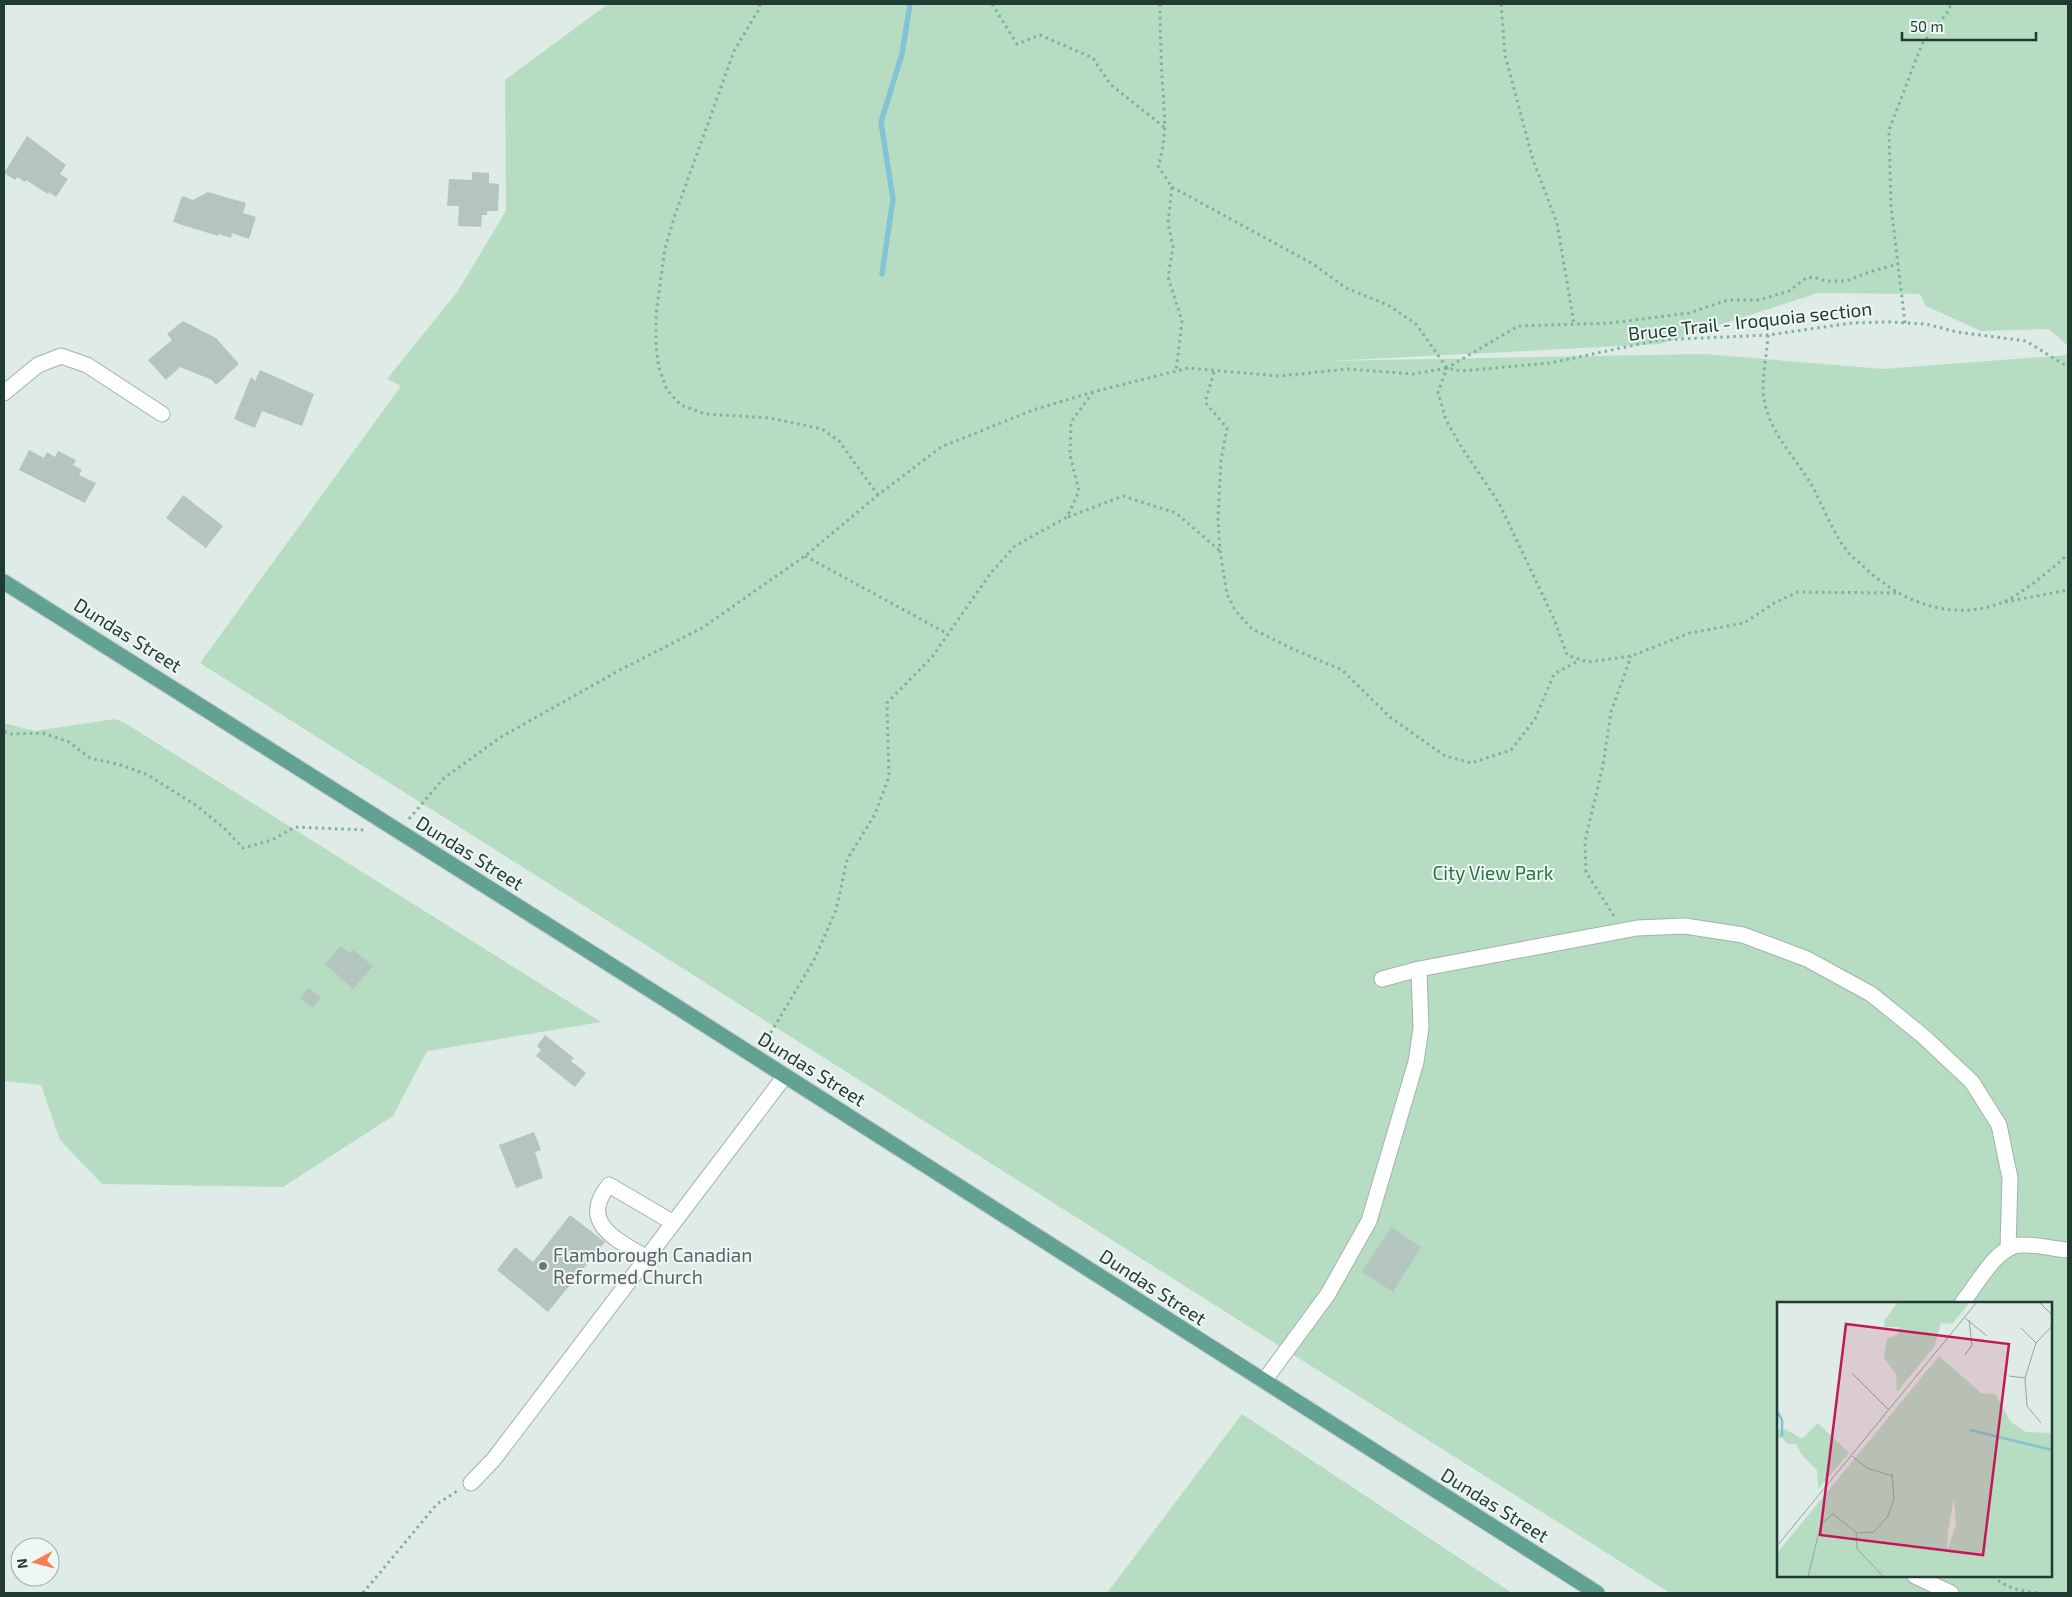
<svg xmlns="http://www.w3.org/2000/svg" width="2072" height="1597" viewBox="0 0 2072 1597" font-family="'Exo 2',sans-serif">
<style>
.green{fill:#b6ddc2;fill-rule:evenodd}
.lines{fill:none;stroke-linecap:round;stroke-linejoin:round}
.stream{stroke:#83c4d3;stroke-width:5.5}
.building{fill:#b4c5bf}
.minor-casing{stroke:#a1b3ad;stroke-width:17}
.major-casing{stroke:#c0c8c6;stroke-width:17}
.path{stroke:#7db0a2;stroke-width:3;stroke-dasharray:2.5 4;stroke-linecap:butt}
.minor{stroke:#fff;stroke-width:15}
.major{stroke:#61a294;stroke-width:15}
.worship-dot{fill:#6b7280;stroke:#eff7f3;stroke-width:2}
.labels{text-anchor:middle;stroke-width:4;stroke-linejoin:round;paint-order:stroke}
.street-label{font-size:19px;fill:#1f3b34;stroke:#eff7f3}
.park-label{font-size:19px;fill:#287348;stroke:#eff7f3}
.worship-label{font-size:19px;fill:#5b616d;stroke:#eff7f3;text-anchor:start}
.inset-river{fill:none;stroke:#83c4d3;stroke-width:2.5}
.inset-road{fill:none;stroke:#92a59f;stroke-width:1}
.view{fill:#c2185b;fill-opacity:0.15;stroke:#c2185b;stroke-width:2.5}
.inset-edge{fill:none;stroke:#1f3b34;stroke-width:2.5}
</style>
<rect width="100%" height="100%" fill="#deebe6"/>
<!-- green -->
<path class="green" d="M608,4H2068V346L2049,329L1981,331L1926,306L1920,294L1818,293L1660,344L1329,361L1704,354L1883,369L2068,355V1593H1670L200,663L401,386L387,379L458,291L506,211L505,80ZM1778,1303H2051V1576H1778Z
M115,719L125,723L601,1022L427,1051L393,1116L283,1187L102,1184L60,1140L41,1085L4,1081V723L35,731Z
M1242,1414L1512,1593H1107Z"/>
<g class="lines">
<!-- stream -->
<path class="stream" d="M882,274L893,199L881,122L902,54L910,4"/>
</g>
<!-- building -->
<path class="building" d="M27,136L66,165L60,174L68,179L56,197L49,192L48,194L26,180L25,182L17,177L15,180L4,173Z
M472,172L489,173V183L499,184L498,211H487V215H482L481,227L458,226L459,206H447L449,179L472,180Z
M208,192L246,203L243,213L256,217L249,239L232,233L231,238L219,234L218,236L173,222L182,196L193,200Z
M183,321L216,338L239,364L216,385L212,380L180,367L166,380L148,360L172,340L167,334Z
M260,370L314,394L302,426L262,411L255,428L234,419L251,377L255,381Z
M29,450L44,458L47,452L55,457L58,451L76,460L73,465L82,470L79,475L96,483L85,503L19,470Z
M183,495L223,526L206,548L166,518Z
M340,946L350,953L353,950L373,966L353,989L325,964Z
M308,988L321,997L313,1008L300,999Z
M545,1035L574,1058L571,1061L586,1073L575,1087L536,1056L541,1050L537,1046Z
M534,1132L541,1150L535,1152L543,1178L516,1188L499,1145Z
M570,1215L605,1242L548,1312L497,1270L515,1247L533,1262Z
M1391,1227L1421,1247L1393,1292L1362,1272Z"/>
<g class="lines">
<defs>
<path id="minor" d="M4,393L38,365L61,356L87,365L162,414
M1382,979L1419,969L1637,928L1685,926L1743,935L1807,959L1871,994L1923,1036L1972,1082L1999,1125L2010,1178L2008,1248
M647,1258C617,1240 578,1223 609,1185L672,1222
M1962,1303C1977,1285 1997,1245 2021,1245C2037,1244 2053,1249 2068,1250
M1264,1381L1328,1294L1369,1221L1416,1062L1421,1028L1419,969
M471,1483L494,1459L785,1076
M1915,1576L1951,1593"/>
<path id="major" d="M4,582L674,1005L1597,1593"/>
</defs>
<!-- minor casing -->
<use href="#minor" class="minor-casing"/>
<!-- major casing -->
<use href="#major" class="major-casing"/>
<!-- path -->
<path class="path" d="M760,4L759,9L734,51L675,215L665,248L656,315V347L659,368L667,390L681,405L705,414L770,418L822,429L839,441L878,495
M992,4L1017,44L1040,35L1093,58L1110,84L1164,127
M1160,4C1160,28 1161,53 1162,78C1164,108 1168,137 1158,166L1172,187L1168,223L1173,247L1168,277L1182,321L1176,372
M1501,4L1505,55L1533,160L1557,223L1574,324
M1172,187L1313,264L1346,288L1388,305L1416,324L1447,368
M1905,323L1891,206L1889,130L1922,44L1947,13L1951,4
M1768,335C1767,356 1761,378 1764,399C1769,432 1794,456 1811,484C1823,506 1832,531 1847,551C1851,557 1858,561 1863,566C1901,602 1950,622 2001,603C2018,597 2055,567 2068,554
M1214,372L1205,402L1227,428L1221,460L1218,519L1220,551L1227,594L1235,610L1252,629L1293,649L1342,670L1390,717L1445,756L1471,763L1511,750L1535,719L1554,674L1580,660
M1068,517L1123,496L1176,513L1219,550
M805,556L948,634
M1896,593L1798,592L1776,602L1744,623L1690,633L1631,656L1588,662L1567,655L1554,619L1499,503L1462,448L1446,420L1438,392L1447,368L1518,326L1611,323L1689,313L1728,300H1759L1789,291L1806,278L1813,277L1826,281H1846L1869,272L1898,264
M2005,602L2068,590
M4,732L12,734L43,733L69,742L90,758L121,765L148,775L197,806L225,829L243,848L272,840L295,827L366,830
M409,819L444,778L501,737L620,670L702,628L805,556L878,495L941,447L1033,410L1093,392L1188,368L1279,376L1348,369L1413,374L1447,368L1461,371L1550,363L1659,340L1768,335L1852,323L1889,322L1926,324L1957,332L2026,341L2068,367
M1614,916L1586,872L1585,841L1603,765L1611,712L1631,656
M764,1044L814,960L836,910L847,860L875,814L889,777L887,703L932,657L990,574L1015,546L1067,517L1079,491L1070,455L1071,422L1093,392
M1993,1576C2007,1589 2021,1591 2040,1593
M363,1593L437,1504L459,1490"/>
<!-- minor -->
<use href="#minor" class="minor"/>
<!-- major -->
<use href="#major" class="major"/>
</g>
<!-- markers -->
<circle class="worship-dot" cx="543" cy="1266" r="5"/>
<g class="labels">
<!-- street labels -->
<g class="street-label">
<text transform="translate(1750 321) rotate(-6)" y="7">Bruce Trail - Iroquoia section</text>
<text transform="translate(128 635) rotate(32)" y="7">Dundas Street</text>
<text transform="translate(470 853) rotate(32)" y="7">Dundas Street</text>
<text transform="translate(812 1069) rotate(32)" y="7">Dundas Street</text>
<text transform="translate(1153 1287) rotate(33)" y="7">Dundas Street</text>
<text transform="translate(1495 1505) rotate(32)" y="7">Dundas Street</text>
</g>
<!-- park labels -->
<g class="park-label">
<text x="1493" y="880">City View Park</text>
</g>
<!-- worship labels -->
<g class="worship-label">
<text x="553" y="1262">Flamborough Canadian<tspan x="553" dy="22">Reformed Church</tspan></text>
</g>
</g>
<!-- overview -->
<g transform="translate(1777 1302)">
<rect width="275" height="275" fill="#deebe6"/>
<path d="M121,0H193L175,22L164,21L157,45L120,90L119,72L107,56L110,37L121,32L122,25H108L107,19ZM162,54L204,91L218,92L234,120L249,130L275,131V275H0V251ZM177,195L179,224L170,249L171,230ZM41,121L72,151L41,187L40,168L24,152L19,142H10L5,135L0,137V128L8,127L25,137Z" fill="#b6ddc2" fill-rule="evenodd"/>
<path class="inset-river" d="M0,109L5,118V135M193,128L275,148"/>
<path class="inset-road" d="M262,0L275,13M188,16L210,34M244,26L259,41M188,53L195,43L192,18M75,71L112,108M232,74L248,76M264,121L250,104L248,76L259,41L275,24M75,154L90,166L115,174M79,231L97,230L111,214L117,197L115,171M0,244L200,0M31,275L44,222L56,212L79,230L80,247L107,275"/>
<path class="view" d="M69,22L232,42L206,253L43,233Z"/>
<rect width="275" height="275" class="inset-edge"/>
</g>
<!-- border -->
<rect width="2072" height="1597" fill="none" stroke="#1f3b34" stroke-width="10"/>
<!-- north arrow -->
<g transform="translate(35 1562) rotate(263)"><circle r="24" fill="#eff7f3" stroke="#9caca7"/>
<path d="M0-4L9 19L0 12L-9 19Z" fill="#f77f4f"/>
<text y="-8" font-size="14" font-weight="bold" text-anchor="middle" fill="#1f3b34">N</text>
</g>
<!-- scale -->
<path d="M1902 32v8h134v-8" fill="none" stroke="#1f3b34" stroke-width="2.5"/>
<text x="1910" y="32" font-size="15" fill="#1f3b34" stroke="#eff7f3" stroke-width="4" paint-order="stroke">50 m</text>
</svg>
